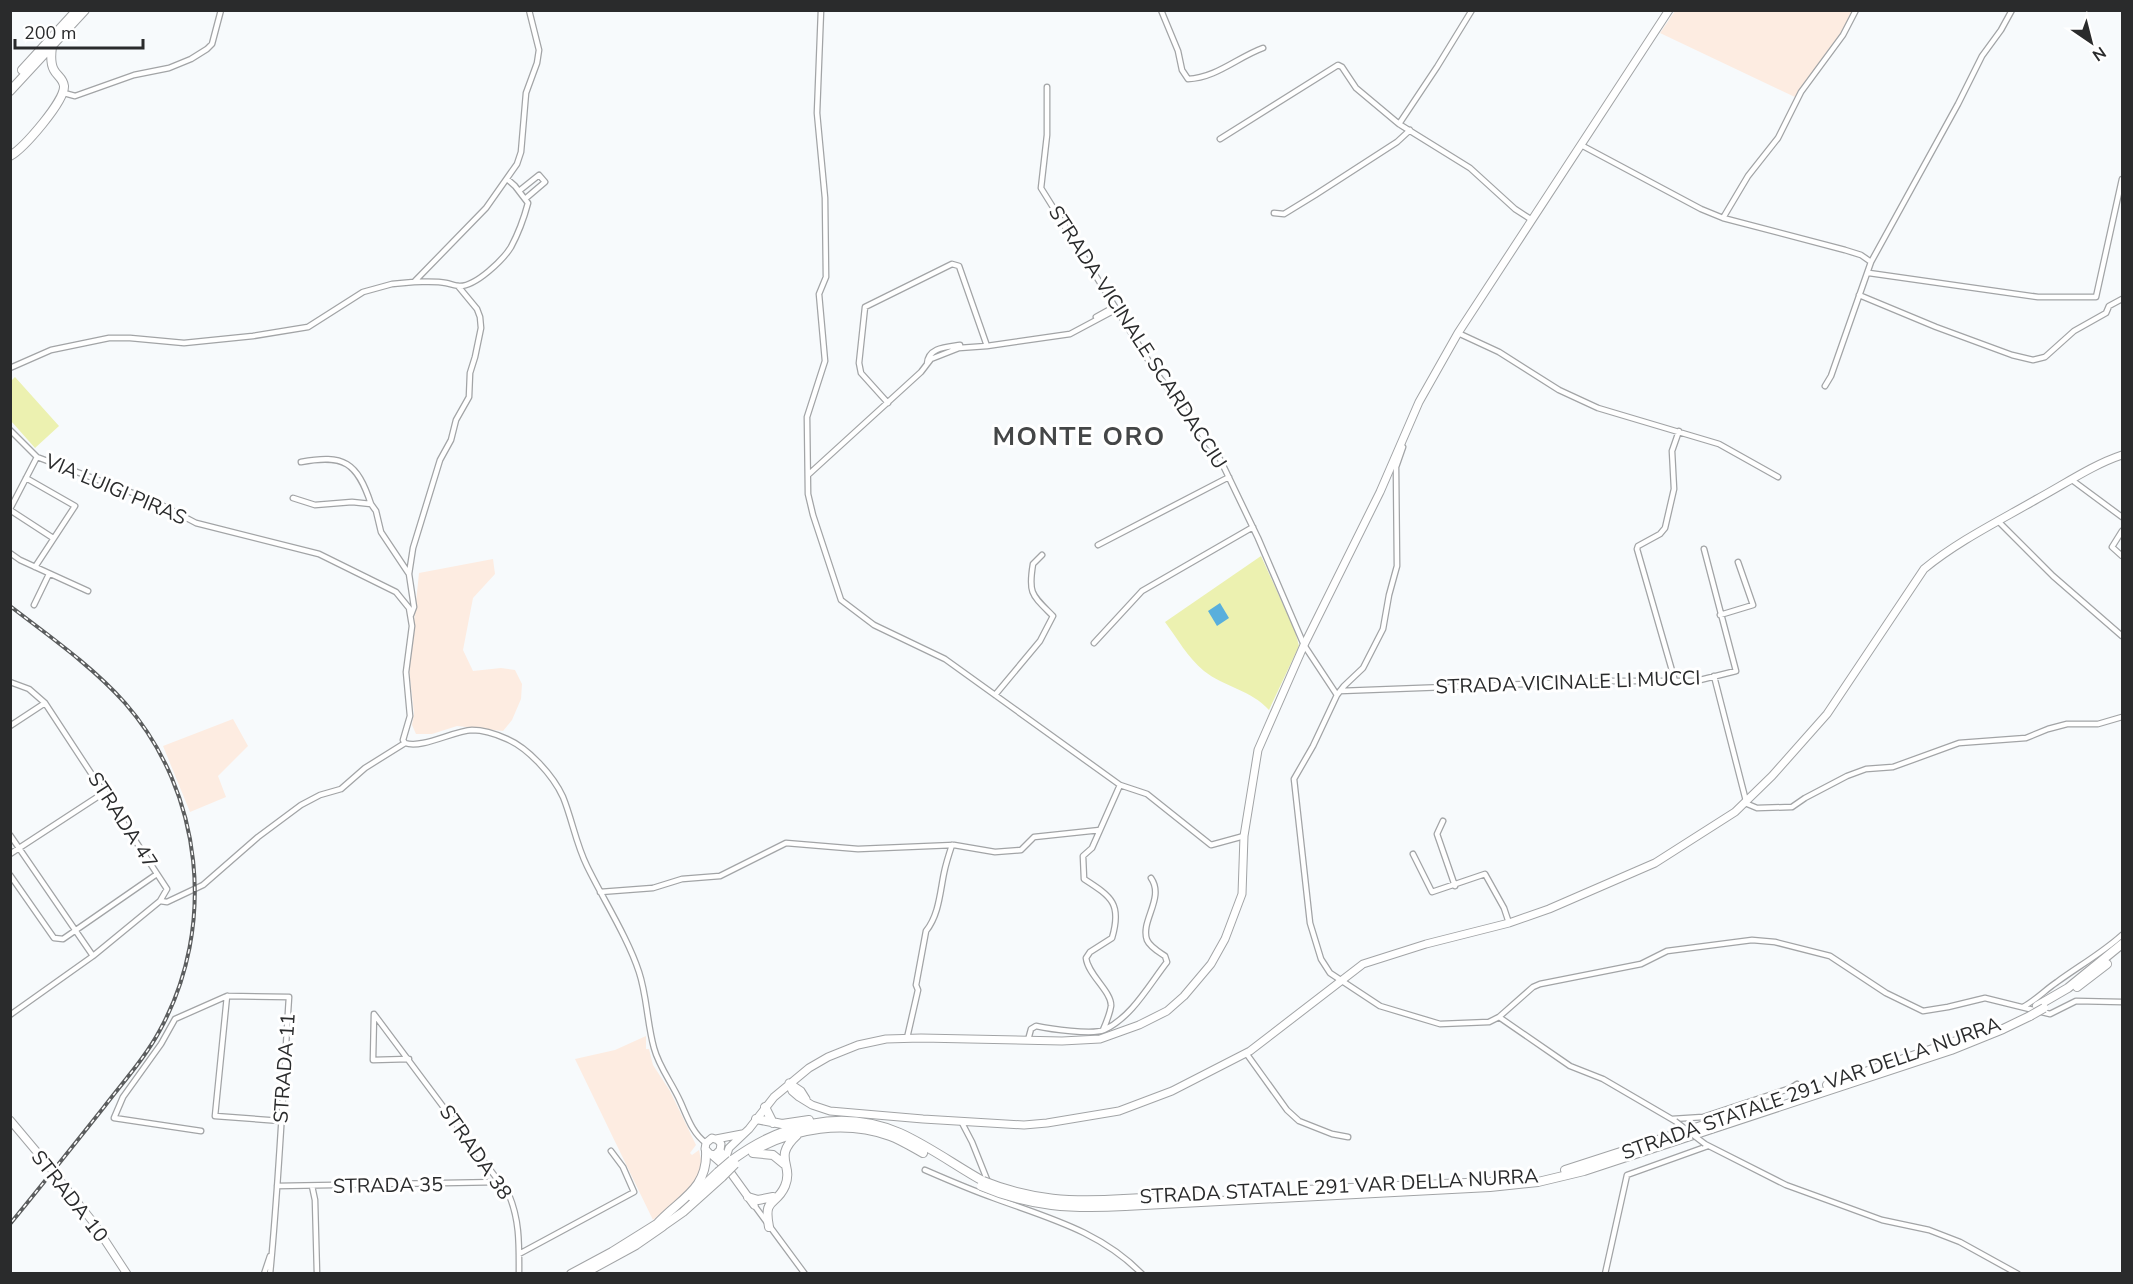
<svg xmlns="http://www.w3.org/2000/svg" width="2133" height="1284" viewBox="0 0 2133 1284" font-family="'Nunito Sans',sans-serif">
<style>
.industrial{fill:#fdece1}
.green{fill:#ecf1b0}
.water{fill:#59afdc}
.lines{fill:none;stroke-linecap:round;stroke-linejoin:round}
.street-casing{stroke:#a2a4a6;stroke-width:7}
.secondary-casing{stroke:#a2a4a6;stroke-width:9}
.primary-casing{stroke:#a2a4a6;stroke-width:10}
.highway-casing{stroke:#a2a4a6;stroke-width:10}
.street{stroke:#fff;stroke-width:4.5}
.secondary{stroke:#fff;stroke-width:7}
.primary{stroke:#fff;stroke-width:8}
.highway{stroke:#fff;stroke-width:8}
.rail-casing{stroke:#5b5d5e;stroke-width:4}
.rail{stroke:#fff;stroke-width:1.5;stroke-dasharray:4.5;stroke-linecap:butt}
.street-bridge-casing{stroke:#a2a4a6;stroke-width:7;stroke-linecap:butt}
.secondary-bridge-casing{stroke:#a2a4a6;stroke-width:9;stroke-linecap:butt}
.highway-bridge-casing{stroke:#a2a4a6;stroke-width:10;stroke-linecap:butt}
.street-bridge{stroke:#fff;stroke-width:4.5}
.secondary-bridge{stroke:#fff;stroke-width:7}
.highway-bridge{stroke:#fff;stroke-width:8}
.labels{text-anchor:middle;stroke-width:6;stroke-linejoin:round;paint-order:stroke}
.street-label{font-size:20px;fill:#2a2b2c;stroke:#fff}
.district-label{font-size:26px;font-weight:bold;letter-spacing:1.5px;fill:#444647;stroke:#fff}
</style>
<rect width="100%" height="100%" fill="#f7fafc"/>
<!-- industrial -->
<path class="industrial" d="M1843,10L1852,12L1842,32L1797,98L1660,33L1675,11Z
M493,559L495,574L473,598L463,650L473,671L501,668L515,670L522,684L521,699L512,720L503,731L457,726L432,734H416L412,725L414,713L409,670L419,573Z
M233,719L248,746L218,776L226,797L190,812L163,746Z
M646,1036V1049H649L653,1065L670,1091L696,1145L690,1153L692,1155L699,1150L702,1165L695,1185L653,1220L575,1059L615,1050Z"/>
<!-- green -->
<path class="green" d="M15,377L59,426L35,448L11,421V381Z
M1261,556L1295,631L1299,646L1269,710C1251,690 1224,687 1204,671C1188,658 1177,638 1165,622Z"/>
<!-- water -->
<path class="water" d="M1220,603L1229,618L1217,626L1208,611Z"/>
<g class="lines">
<defs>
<path id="street" d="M821,10L817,113L825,198L826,277L819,294L825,361L807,417L808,494L813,515L841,600L874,625L945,659L1120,785L1147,794L1211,845L1244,836
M1161,10L1178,51L1182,70L1188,79C1216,78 1238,57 1263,48
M1472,10L1437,67L1399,124L1470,168L1515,209L1532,220
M1047,87V135L1041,188L1155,371L1220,459L1258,538L1304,645L1337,695
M64,93L75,96L134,75L169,68L191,59L207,49L212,44L221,10
M1220,139L1338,65L1342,67L1356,88L1399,124
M1581,145L1701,209L1723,218L1845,250L1861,255L1871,262
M519,191L539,175L545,182L525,199
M1274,213L1284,214L1315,195L1397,142L1410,130
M1723,218L1748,176L1778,138L1801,92L1843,35L1856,10
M1869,273L2038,297H2096L2122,179
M414,282C425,282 436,281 446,283C451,284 456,286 460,286C476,286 503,260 511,247C518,234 524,218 528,203L515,186L507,179
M1859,295L1936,327L2012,355L2033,360L2045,357L2074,331L2106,313L2109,306L2122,299
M1096,317L1114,307
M1458,333L1499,352L1559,390L1598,408L1719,444L1778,477
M927,364C928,347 947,347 960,345
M10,368L51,350L109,338H130L184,343L253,336L308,327L363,292L392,284L414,282L486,208L517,164L521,152L526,93L537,63L539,50L529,10
M1825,386L1831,376L1871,262L1958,104L1982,56L2001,30L2012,10
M888,403L861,373L859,363L865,307L952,264L959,266L987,346
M10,430L37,457L154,501L196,523L319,554L396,592L409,608L412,626L406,672L410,716L403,740L405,743
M1403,447L1396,467L1397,566L1389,595L1383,629L1363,668L1344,686L1337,695L1313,746L1294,779L1310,923L1321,959L1330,973L1380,1006L1440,1024L1489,1022L1499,1017L1533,987L1540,984L1641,964L1667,951L1752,940L1775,942L1830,956L1886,993L1923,1011L1948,1007L1985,998L2050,1014L2076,1001L2122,1002
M301,462C344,454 357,462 371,504
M808,475L921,372L931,359L959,348L987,346L1070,334L1115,310
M26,478L75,506L35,567
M2072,480L2122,517
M293,498L315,505L352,502L371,504L376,511L381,532L409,574
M10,509L37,457
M10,510L53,538
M1998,521L2053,576L2122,636
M2122,531L2112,547L2122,556
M1098,545L1229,477
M10,553L20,560L88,591
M34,605L49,574
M411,615L414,607L409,574L413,548L440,460L451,440L456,420L469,397L470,373L475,357L481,328L480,317L477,309L458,286
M1720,615L1753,605L1738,562
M1094,643L1142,591L1253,527
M1714,676L1746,801
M1675,681L1637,549L1638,546L1660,534L1665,528L1674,489L1672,451L1679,431
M10,682L29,689L45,703L167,889L160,901L93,956L10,1015
M1340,691L1603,681H1696L1736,671L1704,549
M995,695L1040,641L1053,616C1032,595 1028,594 1033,564L1042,555
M10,726L45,703
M405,743C422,749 453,731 472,730C483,730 496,734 507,739C528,748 553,775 563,797C572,819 576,844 587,866C603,899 628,938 639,972C647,996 647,1023 654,1048C659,1067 672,1083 680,1101C687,1116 692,1133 706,1143
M1745,803L1757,808L1792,807L1805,798L1847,776L1866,769L1893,767L1959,743L2026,738L2048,729L2067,724H2098L2122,717
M1443,821L1437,834L1455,886
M1100,830L1092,848L1083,856L1084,879C1112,897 1122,904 1112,938L1090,952L1086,958C1088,975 1112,992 1111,1006C1110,1013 1106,1023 1103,1030
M10,835L93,956
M10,854L105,792
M1413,854L1432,892L1485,874L1504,908L1509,923
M10,875L54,938L63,939L154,876
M600,892L653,888L682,879L720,876L786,843L858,849L954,845L995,852L1021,850L1034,837L1100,830L1120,785
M160,901L167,902L203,885L258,837L301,805L320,795L341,789L365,768L405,743
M2023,1007C2036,1000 2045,990 2057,982C2079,966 2102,953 2122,935
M1499,1017L1570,1066L1603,1079L1675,1121
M907,1038L918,990L916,985L926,931C939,915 940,892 944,873C946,863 949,854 952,845
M1028,1040L1031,1029L1036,1026C1050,1029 1092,1035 1104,1030C1132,1017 1149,985 1167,962L1165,956C1159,952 1150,947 1147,940C1140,921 1165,898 1151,878
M1246,1053L1287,1110L1299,1121L1332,1134L1348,1137
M409,1059L373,1060L374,1014L509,1195C520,1221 519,1246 519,1274
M1672,1119L1703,1117L1791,1088L1797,1084
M961,1121L972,1142L988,1182
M201,1131L114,1118L123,1097L161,1044L175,1019L227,996
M1705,1144L1786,1185L1830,1201L1882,1220L1929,1230L1960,1242L2018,1274
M925,1170C948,1180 971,1190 994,1198C1048,1218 1100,1231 1142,1274
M277,1186L500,1182
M312,1186L315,1200L317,1274
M754,1205L805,1274
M519,1254L634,1192L623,1167L611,1151
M264,1274L270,1256
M270,1274C279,1182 283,1089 289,997L227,996L215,1116L281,1121
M1605,1274L1627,1175L1708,1146"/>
<path id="secondary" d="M789,1083L792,1091L799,1097L812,1105L830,1111L923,1119L1024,1125L1047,1123L1119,1111L1172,1091L1250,1051L1363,964L1426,944L1509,923L1549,909L1655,863L1735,812L1772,776L1827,714L1924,569C1958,541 1999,521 2037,499C2065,484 2092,465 2122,455
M789,1083L801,1091L806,1099
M10,1120L47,1164
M716,1139L742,1134
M720,1150L715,1155L710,1154L705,1149L706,1143L712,1138L718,1140L721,1144L720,1150L725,1161
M712,1155L728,1169L754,1205
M725,1160L729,1148L749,1129L774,1097L809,1068L828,1057L858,1045L886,1039L921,1038L1062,1041L1100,1039L1139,1025L1167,1011L1184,996L1211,964L1225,939L1242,894L1244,836L1258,750L1304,645L1380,492L1419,402L1458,333L1669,10
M62,1183L93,1222L127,1274"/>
<path id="primary" d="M656,1225C679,1199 708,1190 706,1151
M571,1274L612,1252L660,1222
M583,1274L636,1245L662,1227"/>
<path id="highway" d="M22,70L77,10
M10,91L85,10
M10,156C24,148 65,101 64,86C63,78 57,76 54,70C50,63 51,54 52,47
M2077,987L2107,964
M2037,1006L2068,988L2122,944
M1827,1085L1971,1036
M765,1107L773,1123
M756,1119L782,1124L809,1120
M753,1151C794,1128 845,1120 890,1136C901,1140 912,1147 923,1153
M753,1153L773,1155L784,1164
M732,1160C781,1124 841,1108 900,1133C929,1146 956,1166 983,1181
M1565,1170L1775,1102
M1305,1190L1489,1182L1529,1178
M692,1197L718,1172
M748,1197L758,1200L773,1197
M1124,1199L1202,1195
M1125,1206L1490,1187L1538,1182L1584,1171L1951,1050L2003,1029L2030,1016
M663,1226L683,1212L722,1177
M769,1227C763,1196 776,1207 785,1186C794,1164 772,1158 797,1135"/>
</defs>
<!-- street casing -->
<use href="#street" class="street-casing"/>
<!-- secondary casing -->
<use href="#secondary" class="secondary-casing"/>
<!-- primary casing -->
<use href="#primary" class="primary-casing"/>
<!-- highway casing -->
<use href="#highway" class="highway-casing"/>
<!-- street -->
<use href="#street" class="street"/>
<!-- secondary -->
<use href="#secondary" class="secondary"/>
<!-- primary -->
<use href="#primary" class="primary"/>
<!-- highway -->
<use href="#highway" class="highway"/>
<defs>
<path id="rail" d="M10,606C49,636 92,666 125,703C203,792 217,926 160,1030C145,1058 123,1082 104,1107C73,1146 42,1185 10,1224"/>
</defs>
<!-- rail casing -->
<use href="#rail" class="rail-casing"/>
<!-- rail -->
<use href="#rail" class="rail"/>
<defs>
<path id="street-bridge" d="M1675,1121L1705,1144"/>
<path id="secondary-bridge" d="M47,1164L62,1183"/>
<path id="highway-bridge" d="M2030,1016L2044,1008
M718,1172L732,1160
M722,1177L735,1164
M983,1181C1032,1201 1073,1202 1124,1199
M981,1186C1030,1207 1072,1209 1125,1206"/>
</defs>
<!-- street-bridge casing -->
<use href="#street-bridge" class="street-bridge-casing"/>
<!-- secondary-bridge casing -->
<use href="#secondary-bridge" class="secondary-bridge-casing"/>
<!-- highway-bridge casing -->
<use href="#highway-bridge" class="highway-bridge-casing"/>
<!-- street-bridge -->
<use href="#street-bridge" class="street-bridge"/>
<!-- secondary-bridge -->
<use href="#secondary-bridge" class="secondary-bridge"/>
<!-- highway-bridge -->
<use href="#highway-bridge" class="highway-bridge"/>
</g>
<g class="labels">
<!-- street labels -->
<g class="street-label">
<text transform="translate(1138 337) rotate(57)" y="7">STRADA VICINALE SCARDACCIU</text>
<text transform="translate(116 489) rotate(23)" y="7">VIA LUIGI PIRAS</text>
<text transform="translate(1568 682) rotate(-2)" y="7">STRADA VICINALE LI MUCCI</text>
<text transform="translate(123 820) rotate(57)" y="7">STRADA 47</text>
<text transform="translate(284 1068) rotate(-86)" y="7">STRADA 11</text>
<text transform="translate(1811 1088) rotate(-19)" y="7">STRADA STATALE 291 VAR DELLA NURRA</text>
<text transform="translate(476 1152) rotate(55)" y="7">STRADA 38</text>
<text transform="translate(388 1185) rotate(-1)" y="7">STRADA 35</text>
<text transform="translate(1339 1186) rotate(-3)" y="7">STRADA STATALE 291 VAR DELLA NURRA</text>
<text transform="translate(70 1196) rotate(52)" y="7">STRADA 10</text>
</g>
<!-- district labels -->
<g class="district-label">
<text x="1079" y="445">MONTE ORO</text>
</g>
</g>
<!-- border -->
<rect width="2133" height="1284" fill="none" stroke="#2a2b2c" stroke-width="24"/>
<!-- north arrow -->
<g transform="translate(2091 42) rotate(145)" stroke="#ffffff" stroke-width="4.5" paint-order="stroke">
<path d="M0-4.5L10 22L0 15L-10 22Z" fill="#2a2b2c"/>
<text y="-9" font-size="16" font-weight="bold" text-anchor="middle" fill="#2a2b2c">N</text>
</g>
<!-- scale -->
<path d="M15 39v9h128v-9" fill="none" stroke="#2a2b2c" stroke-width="3"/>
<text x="24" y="39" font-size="18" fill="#2a2b2c" stroke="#ffffff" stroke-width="4.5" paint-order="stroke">200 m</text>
</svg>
